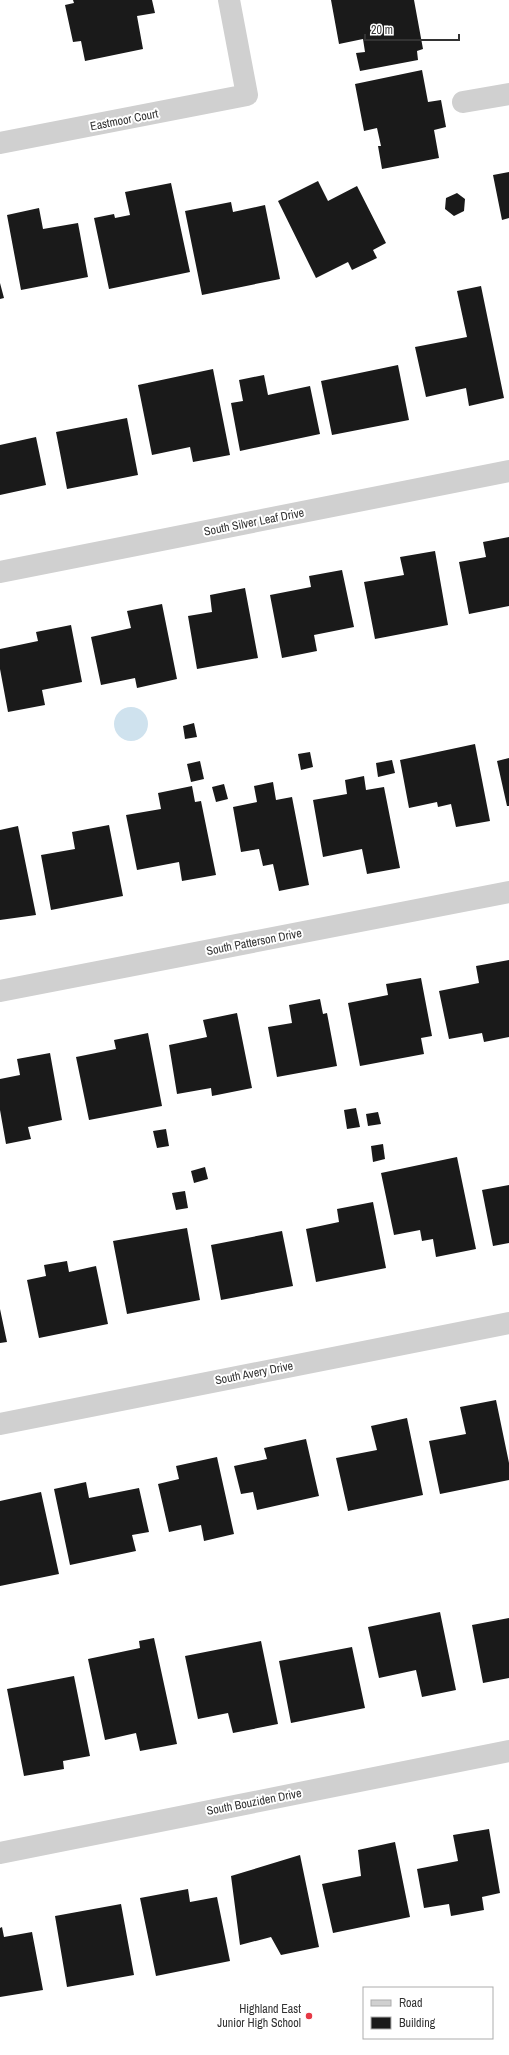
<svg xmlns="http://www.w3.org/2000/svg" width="509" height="2055" viewBox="0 0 509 2055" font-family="'Archivo Narrow',sans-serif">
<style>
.water{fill:#cfe2ee}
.building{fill:#1a1a1a}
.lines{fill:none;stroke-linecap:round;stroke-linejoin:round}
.minor{stroke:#d0d0d0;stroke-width:22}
.poi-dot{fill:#e63946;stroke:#fff;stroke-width:1.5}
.labels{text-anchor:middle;stroke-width:4;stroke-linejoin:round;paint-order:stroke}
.street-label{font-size:12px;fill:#333;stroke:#fff}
.poi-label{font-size:12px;fill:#333;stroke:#fff;text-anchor:end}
</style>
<rect width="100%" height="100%" fill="#fff"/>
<!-- water -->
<path class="water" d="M114 724a17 17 0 1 1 34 0a17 17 0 1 1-34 0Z"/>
<!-- building -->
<path class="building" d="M73,0H152L155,13L137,16L143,49L85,61L81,41L73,42L65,5L74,3Z
M331,0H414L423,49L417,51L418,60L360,71L356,53L365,52L363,39L339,44Z
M422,70L428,102L441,100L446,127L434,130L439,158L382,169L378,146H381L377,128L364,131L355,84Z
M509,172V218L502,220L493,175Z
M318,181L328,201L357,186L386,243L373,250L377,258L352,270L348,262L316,278L278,201Z
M171,183L190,272L109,289L94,218L114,214L115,218L130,215L125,192Z
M457,193L465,199L464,211L454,216L445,209L446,198Z
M231,202L233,212L265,205L280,279L202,295L185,211Z
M39,208L43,229L78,223L88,277L21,290L7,215Z
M0,283L4,298L0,299Z
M481,286L504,398L469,406L466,388L426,397L415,347L467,337L457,291Z
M398,365L409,420L332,435L321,381Z
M213,369L230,455L193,462L190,447L152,455L138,385Z
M264,375L268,395L310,386L320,434L240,451L231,403L243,401L239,380Z
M127,418L138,475L67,489L56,432Z
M36,437L46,485L0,495V445Z
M509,537V606L469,614L459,562L486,557L483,542Z
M435,551L448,625L375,639L364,582L404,575L400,557Z
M342,570L354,627L314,635L317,651L282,658L270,595L311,587L309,576Z
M245,588L258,658L197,669L188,616L212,612L210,595Z
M162,604L177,679L137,688L135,678L101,685L91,637L131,628L127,611Z
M71,625L82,682L42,690L45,705L8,712L0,669V649L38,641L36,632Z
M194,723L197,737L185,739L183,726Z
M475,744L490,821L456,827L451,804L438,807L437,802L409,808L400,760Z
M310,752L313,767L301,770L298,754Z
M509,758V806H507L497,761Z
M392,760L395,773L378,777L376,763Z
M200,761L204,779L191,782L187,764Z
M364,776L366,790L384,787L400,868L367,874L362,849L323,857L313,800L347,794L345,780Z
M273,782L276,800L292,797L309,885L279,891L273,864L263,866L259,849L241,852L233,807L257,802L254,786Z
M224,784L228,799L216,802L212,787Z
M192,786L195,802L201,801L216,875L182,881L179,862L137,870L126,815L161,809L158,793Z
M109,825L123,896L51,910L41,855L75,849L72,832Z
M18,826L36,915L0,920V830Z
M509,960V1037L484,1042L482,1033L449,1039L439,991L479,983L476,966Z
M421,978L432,1036L421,1038L424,1054L360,1066L348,1003L388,995L386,984Z
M320,999L323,1014L327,1013L337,1066L277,1077L268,1027L292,1023L289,1005Z
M237,1013L252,1088L212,1096L211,1088L177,1094L169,1045L207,1037L203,1020Z
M148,1033L162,1106L89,1120L76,1057L116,1049L114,1040Z
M50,1053L62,1120L28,1127L31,1139L6,1144L0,1110V1079L20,1075L17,1059Z
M356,1108L360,1127L347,1129L344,1110Z
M378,1112L381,1124L368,1126L366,1114Z
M166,1129L169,1146L157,1148L153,1131Z
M383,1144L385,1159L373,1162L371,1146Z
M457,1157L476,1249L436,1257L433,1239L422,1241L420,1230L394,1235L381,1173Z
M205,1167L208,1179L194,1183L191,1171Z
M509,1185V1243L493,1246L482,1190Z
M185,1191L188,1208L176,1210L172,1193Z
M373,1202L386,1268L316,1282L306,1229L339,1222L337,1209Z
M187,1228L200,1300L127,1314L113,1241Z
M282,1231L293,1286L221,1300L211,1245Z
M67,1261L69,1272L96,1266L108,1324L39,1338L27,1280L46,1276L44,1265Z
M0,1309L7,1342L0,1343Z
M496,1400L509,1463V1480L440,1494L429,1441L466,1434L460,1407Z
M407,1418L423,1495L348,1511L336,1458L377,1450L371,1426Z
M306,1439L319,1496L257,1510L253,1492L241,1494L234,1466L267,1459L264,1448Z
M217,1457L234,1534L204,1541L201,1525L169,1532L158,1484L179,1479L176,1466Z
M86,1482L89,1498L139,1488L149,1532L132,1535L136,1551L70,1565L54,1489Z
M41,1492L59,1574L0,1586V1501Z
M440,1612L456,1690L422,1697L416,1670L379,1678L368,1627Z
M509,1618V1678L483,1683L472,1625Z
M154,1638L177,1744L140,1751L136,1733L105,1740L88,1659L140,1648L139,1641Z
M261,1641L278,1724L233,1733L228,1713L198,1719L185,1656Z
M352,1647L365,1708L291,1723L279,1661Z
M74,1676L90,1756L63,1761L64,1769L24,1776L7,1689Z
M489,1829L500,1893L482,1897L484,1910L451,1916L449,1904L424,1908L417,1869L458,1861L453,1835Z
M395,1842L410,1917L333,1933L322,1884L361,1876L358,1850Z
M300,1855L319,1947L281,1955L271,1937L240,1945L231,1876Z
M188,1889L190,1902L217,1897L230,1961L156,1976L140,1898Z
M121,1904L134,1975L67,1987L55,1916Z
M2,1927L4,1937L32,1932L43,1990L0,1997V1928Z"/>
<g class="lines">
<!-- minor -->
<path class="minor" d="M463,102L509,94
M0,143L247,95L229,0
M0,572L509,471
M0,991L509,892
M0,1424L509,1323
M0,1853L509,1751"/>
</g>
<!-- markers -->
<circle class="poi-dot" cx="309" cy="2016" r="4"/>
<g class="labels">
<!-- street labels -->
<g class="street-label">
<text transform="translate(124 120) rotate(-11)" y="4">Eastmoor Court</text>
<text transform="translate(254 522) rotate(-11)" y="4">South Silver Leaf Drive</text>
<text transform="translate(254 942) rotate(-11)" y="4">South Patterson Drive</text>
<text transform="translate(254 1373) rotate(-11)" y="4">South Avery Drive</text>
<text transform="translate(254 1802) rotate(-11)" y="4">South Bouziden Drive</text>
</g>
<!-- poi labels -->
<g class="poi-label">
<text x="301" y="2013">Highland East<tspan x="301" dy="14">Junior High School</tspan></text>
</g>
</g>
<!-- legend -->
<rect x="363" y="1987" width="130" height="52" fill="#ffffff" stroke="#adadad"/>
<rect x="371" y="2000" width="20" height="6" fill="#d0d0d0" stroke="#adadad"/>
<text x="399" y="2007" font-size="12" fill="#333333">Road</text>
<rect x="371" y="2017" width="20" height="12" fill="#1a1a1a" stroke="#adadad"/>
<text x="399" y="2027" font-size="12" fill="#333333">Building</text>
<!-- scale -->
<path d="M365 34v6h94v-6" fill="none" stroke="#333333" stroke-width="2"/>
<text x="371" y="34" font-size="12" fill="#333333" stroke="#ffffff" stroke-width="3" paint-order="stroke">20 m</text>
</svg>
